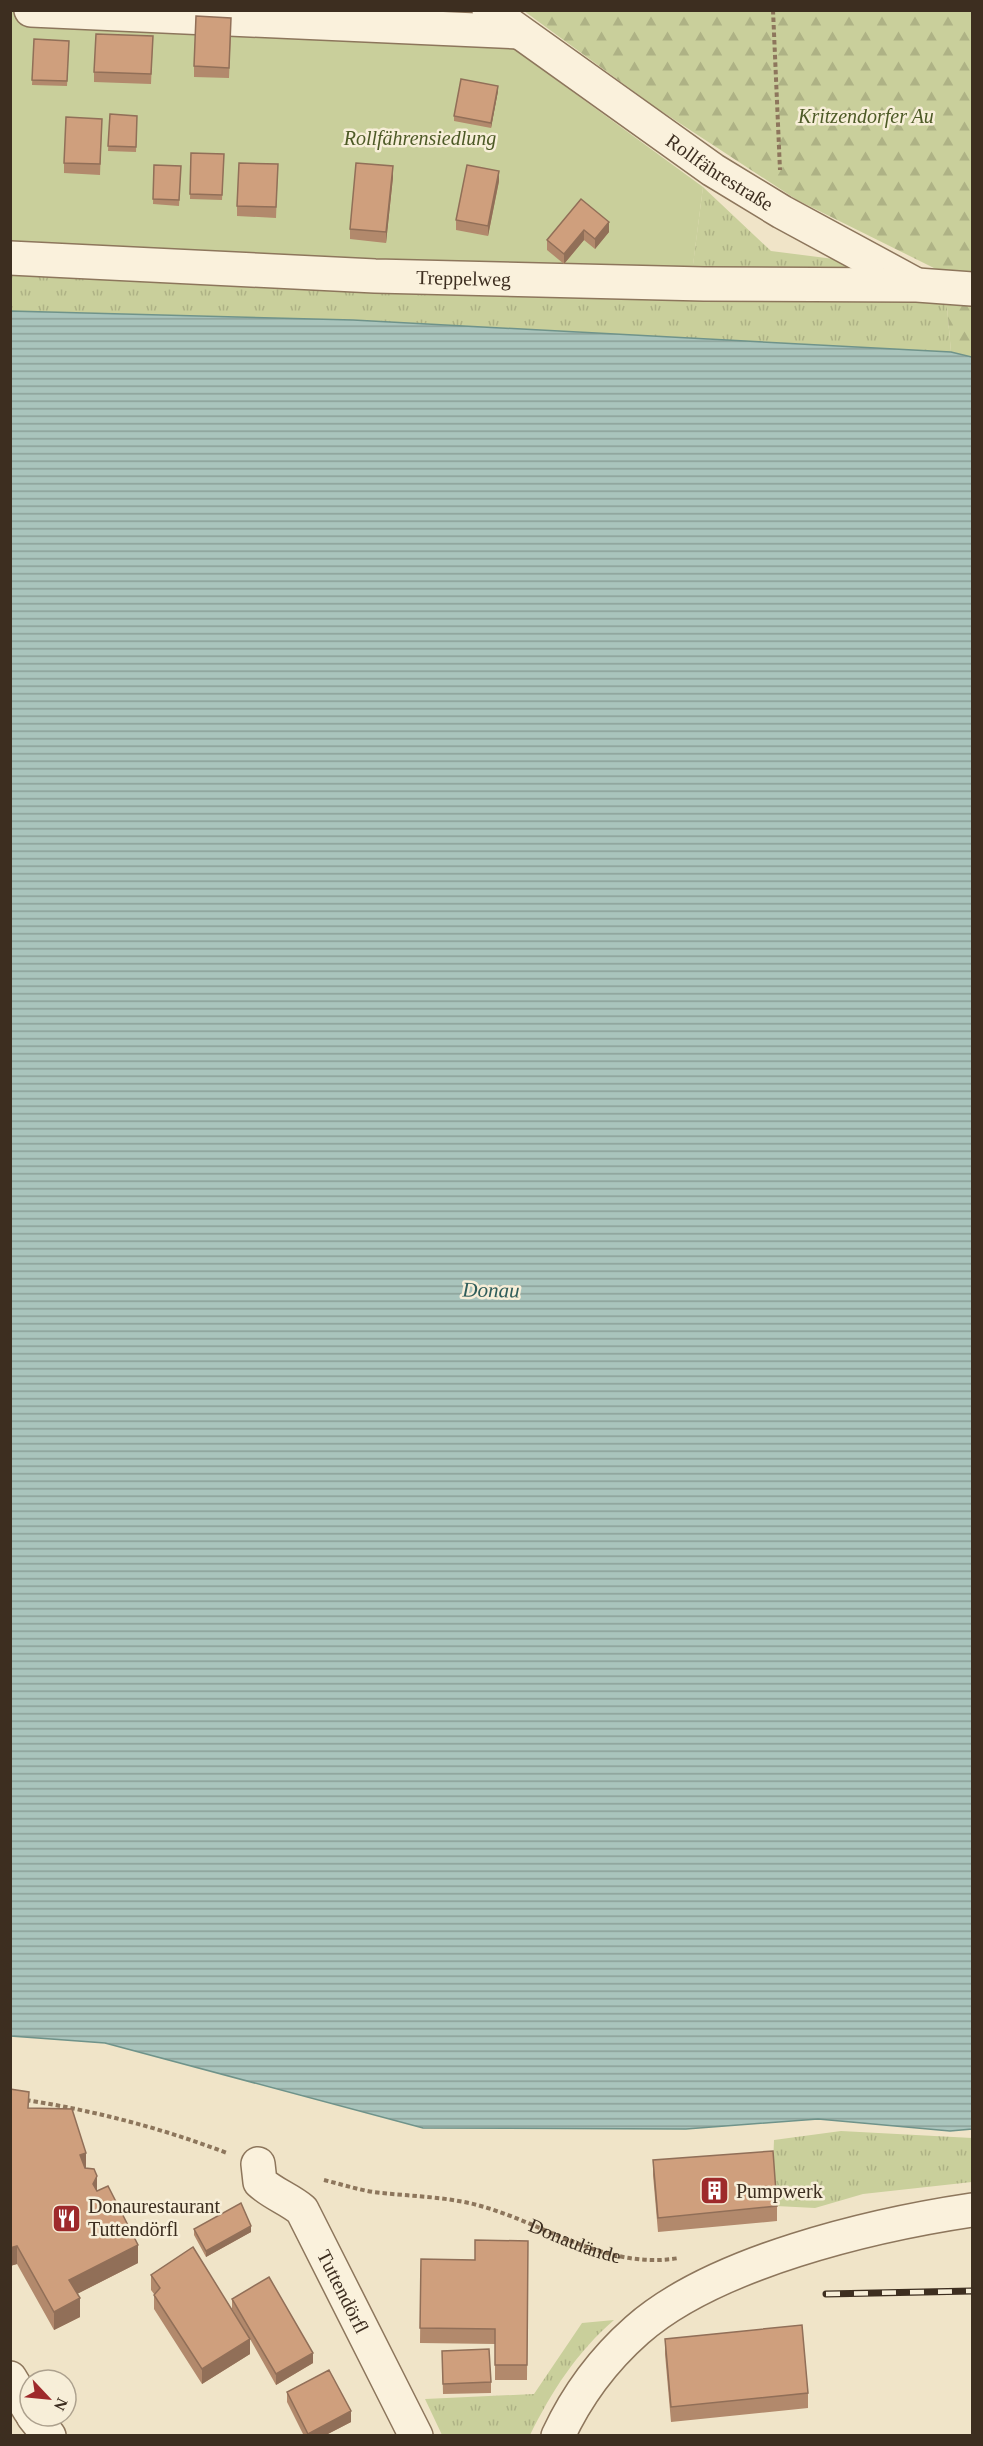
<svg xmlns="http://www.w3.org/2000/svg" width="983" height="2446" viewBox="0 0 983 2446" font-family="'Times New Roman',serif">
<style>
.grass{fill:url(#grass-tufts)}
.forest{fill:url(#forest-firs)}
.garden{fill:#c9cf9b}
.water{fill:url(#water-rules);stroke:#6f938a;stroke-width:1.5}
.lines{fill:none;stroke-linecap:round;stroke-linejoin:round}
.minor-casing{stroke:#8d765c;stroke-width:36}
.path{stroke:#8d765c;stroke-width:4;stroke-dasharray:4.5 3;stroke-linecap:butt}
.minor{stroke:#faf1dc;stroke-width:33}
.rail-casing{stroke:#3d2e20;stroke-width:7}
.rail{stroke:#f7eed8;stroke-width:4.5;stroke-dasharray:14;stroke-linecap:butt}
.wall{fill:#b2896c}
.shaded-wall{fill:#916f58}
.building{fill:#cf9f7d;stroke:#916f58;stroke-width:1.5}
.labels{text-anchor:middle;stroke-width:5;stroke-linejoin:round;paint-order:stroke}
.park-label{font-size:20px;font-style:italic;fill:#4d5a26;stroke:#f7eed8}
.street-label{font-size:20px;fill:#3d2e20;stroke:#f7eed8}
.poi-label{font-size:20px;fill:#3d2e20;stroke:#f7eed8;text-anchor:start}
.water-label{font-size:21px;font-style:italic;fill:#2f5d5a;stroke:#f7eed8}
</style>
<defs>
<pattern id="grass-tufts" width="24" height="20" patternUnits="userSpaceOnUse" patternTransform="scale(1.5)"><rect width="24" height="20" fill="#c9cf9b"/><path d="M3 7l-1-3M5 7V3M7 7l1-3M15 17l-1-3M17 17v-4M19 17l1-3" fill="none" stroke="#aeb285"/></pattern>
<pattern id="forest-firs" width="22" height="20" patternUnits="userSpaceOnUse" patternTransform="scale(1.5)"><rect width="22" height="20" fill="#c9cf9b"/><path d="M5 1l3.5 6h-7zM16 11l3.5 6h-7z" fill="#aeb285"/></pattern>
<pattern id="water-rules" width="6" height="5" patternUnits="userSpaceOnUse" patternTransform="scale(1.5)"><rect width="6" height="5" fill="#a9c4bc"/><path d="M0 2.5h6" fill="none" stroke="#8ba098"/></pattern>
</defs>
<rect width="100%" height="100%" fill="#f0e4c8"/>
<!-- grass -->
<path class="grass" d="M703,187L771,251L944,273L951,352L353,320L11,311L10,244L692,272Z
M841,2131L972,2138V2182L863,2194L815,2208L776,2206L773,2165L774,2140Z
M614,2320C576,2353 552,2391 530,2435H442L425,2399L534,2394L582,2323Z"/>
<!-- forest -->
<path class="forest" d="M524,11H972V357L951,352L944,273L797,200L655,107Z"/>
<!-- garden -->
<path class="garden" d="M10,11H462L703,187L692,273L399,265L11,243Z"/>
<!-- water -->
<path class="water" d="M10,311L353,320L951,352L972,357V2129L950,2131L818,2119L686,2129L423,2128L105,2043L11,2036Z"/>
<g class="lines">
<defs>
<g id="minor">
<path d="M31,10L519,32"/>
<path id="s2" d="M489,10L713,170L782,212L913,283"/>
<path id="s3" d="M10,258L375,276L704,284L917,285L972,289"/>
<path id="s4" d="M258,2164L260,2182C273,2194 289,2199 302,2210L416,2436"/>
<path d="M10,2378L30,2411"/>
<path d="M33,2416L49,2436"/>
<path d="M558,2436C577,2395 603,2360 637,2330C714,2262 872,2225 972,2210"/>
</g>
</defs>
<!-- minor casing -->
<use href="#minor" class="minor-casing"/>
<!-- path -->
<g class="path">
<path d="M773,10L780,170"/>
<path d="M26,2100C96,2111 161,2128 227,2153"/>
<path id="s1" d="M324,2180C340,2184 356,2189 373,2192C405,2196 437,2196 469,2203C540,2219 603,2271 679,2258"/>
</g>
<!-- minor -->
<use href="#minor" class="minor"/>
<defs>
<path id="rail" d="M826,2294L972,2291"/>
</defs>
<!-- rail casing -->
<use href="#rail" class="rail-casing"/>
<!-- rail -->
<use href="#rail" class="rail"/>
</g>
<!-- wall -->
<path class="wall" d="M231,28L229,78L194,77V66Z
M153,36L151,84L94,82V72Z
M34,39L69,41L67,86L32,85Z
M498,91L491,128L454,121V116Z
M110,114L137,116L136,152L108,151Z
M102,119L100,175L64,173V163Z
M191,153L224,154L222,200L190,199Z
M278,164L276,218L237,216V206Z
M154,165L181,166L179,206L153,204Z
M393,177L386,243L350,239V229Z
M499,181L488,236L456,230V220Z
M581,199L609,232L595,249L584,240L564,264L547,250V240Z
M10,2089L86,2168L97,2191L138,2263L77,2294L80,2317L54,2330L17,2264L10,2266Z
M653,2160L777,2206V2221L658,2232L653,2175Z
M194,2229L251,2232L206,2257L194,2235Z
M528,2241L527,2380H495V2344L420,2343L421,2259L475,2260Z
M151,2275L247,2335L232,2309V2299L313,2363L276,2385L250,2339V2354L202,2384L154,2309V2294L151,2290Z
M665,2339L808,2393V2408L671,2422L665,2354Z
M442,2351L491,2382V2393L443,2394Z
M287,2392L351,2422L324,2436H304L287,2402Z"/>
<!-- shaded-wall -->
<path class="shaded-wall" d="M498,86V91L491,128V123Z
M393,166V177L386,243V232Z
M499,171V181L488,236V226Z
M609,222V232L595,249V239Z
M584,230V240L564,264V254Z
M86,2153V2172L80,2155Z
M97,2176V2194L93,2184Z
M251,2226V2232L206,2257V2251Z
M138,2245V2263L69,2298V2280Z
M17,2246V2264L10,2266V2248Z
M80,2298V2317L54,2330V2312Z
M250,2339V2354L202,2384V2369Z
M313,2353V2363L276,2385V2374Z
M351,2411V2422L324,2436H308V2434Z"/>
<!-- building -->
<path class="building" d="M196,16L231,18L229,68L194,66Z
M96,34L153,36L151,74L94,72Z
M34,39L69,41L67,81L32,80Z
M461,79L498,86L491,123L454,116Z
M110,114L137,116L136,147L108,146Z
M66,117L102,119L100,164L64,163Z
M191,153L224,154L222,195L190,194Z
M239,163L278,164L276,207L237,206Z
M356,163L393,166L386,232L350,229Z
M154,165L181,166L179,200L153,199Z
M467,165L499,171L488,226L456,220Z
M581,199L609,222L595,239L584,230L564,254L547,240Z
M10,2089L29,2092L28,2108L72,2109L86,2153L80,2155L85,2168L94,2169L97,2176L93,2184L97,2191L108,2186L138,2245L69,2280L80,2298L54,2312L17,2246L10,2248Z
M773,2151L777,2206L658,2218L653,2160Z
M241,2203L251,2226L206,2251L194,2229Z
M475,2240L528,2241L527,2365H495V2329L420,2328L421,2259L475,2260Z
M193,2247L250,2339L202,2369L154,2295L160,2288L151,2275Z
M269,2277L313,2353L276,2374L232,2299Z
M802,2325L808,2393L671,2407L665,2339Z
M489,2349L491,2382L443,2384L442,2351Z
M329,2370L351,2411L308,2434L287,2392Z"/>
<!-- icons -->
<defs>
<symbol id="building-square" viewBox="-11 -11 22 22"><rect x="-9" y="-9" width="18" height="18" rx="4" fill="#9e2a2b" stroke="#f7eed8"/><path d="M-4-6H4V6H1V3H-1V6H-4ZM-2.5-4.3h1.7v1.8h-1.7ZM.8-4.3h1.7v1.8H.8ZM-2.5-1h1.7V.8h-1.7ZM.8-1h1.7V.8H.8Z" fill="#fff"/></symbol>
<symbol id="restaurant-square" viewBox="-11 -11 22 22"><rect x="-9" y="-9" width="18" height="18" rx="4" fill="#9e2a2b" stroke="#f7eed8"/><path d="M-5-6h1v4h1v-4h1v4h1v-4h1v5L-1.5 .5V6h-2V.5L-5-1ZM5-6V6H3V1.5H1.5Q1.5-4 5-6Z" fill="#fff"/></symbol>
</defs>
<g fill-rule="evenodd">
<use href="#building-square" x="698" y="2174" width="33" height="33"/>
<use href="#restaurant-square" x="50" y="2202" width="33" height="33"/>
</g>
<g class="labels">
<!-- park labels -->
<g class="park-label">
<text x="866" y="123">Kritzendorfer Au</text>
<text x="420" y="145">Rollfährensiedlung</text>
</g>
<!-- street labels -->
<g class="street-label">
<text dy="7" stroke="none"><textPath href="#s2" startOffset="282">Rollfährestraße</textPath></text>
<text dy="7" stroke="none"><textPath href="#s3" startOffset="454">Treppelweg</textPath></text>
<text dy="7" stroke="none"><textPath href="#s1" startOffset="260">Donaulände</textPath></text>
<text dy="7" stroke="none"><textPath href="#s4" startOffset="160">Tuttendörfl</textPath></text>
</g>
<!-- poi labels -->
<g class="poi-label">
<text x="736" y="2198">Pumpwerk</text>
<text x="88" y="2213">Donaurestaurant<tspan x="88" dy="23">Tuttendörfl</tspan></text>
</g>
<!-- water labels -->
<g class="water-label">
<text transform="translate(491 1290) rotate(1)" y="7">Donau</text>
</g>
</g>
<!-- border -->
<rect width="983" height="2446" fill="none" stroke="#3d2e20" stroke-width="24"/>
<!-- north arrow -->
<g transform="translate(48 2398) rotate(116)"><circle r="28" fill="#f7eed8" stroke="#ada18e" stroke-width="1.5"/>
<path d="M0-4.5L10 22L0 15L-10 22Z" fill="#9e2a2b"/>
<text y="-9" font-size="16" font-weight="bold" text-anchor="middle" fill="#3d2e20">N</text>
</g>
</svg>
